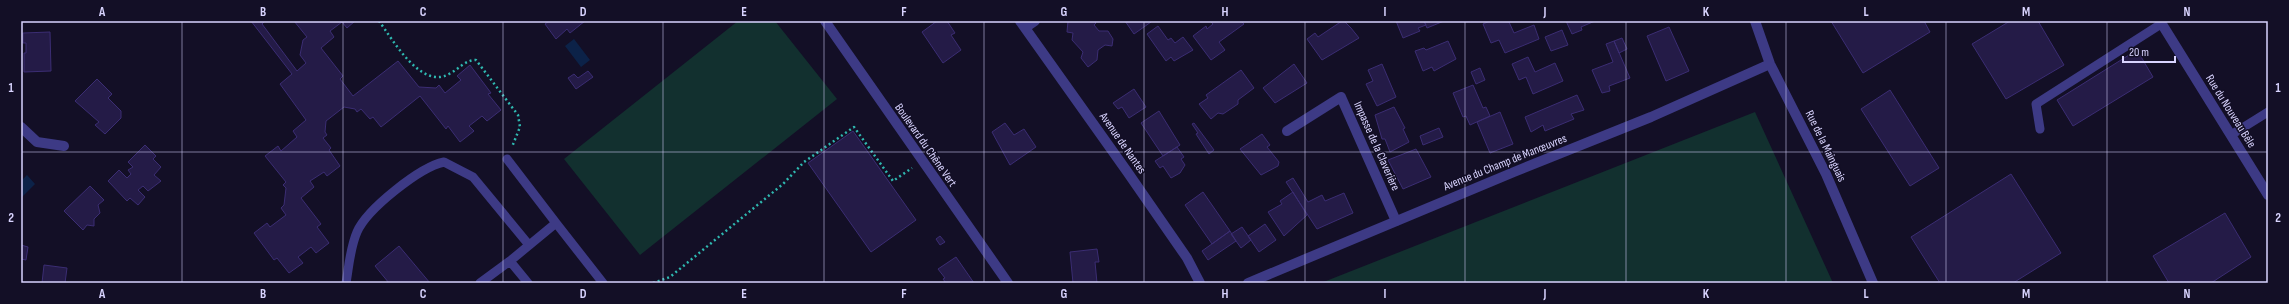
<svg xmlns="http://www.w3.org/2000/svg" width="2289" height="304" viewBox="0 0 2289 304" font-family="'Sofia Sans Condensed',sans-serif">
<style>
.green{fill:#12302f}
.water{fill:#0c2248}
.building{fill:#241b47;stroke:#3b2d73}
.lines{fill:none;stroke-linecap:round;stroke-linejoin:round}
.path{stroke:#2fb8b0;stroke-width:2.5;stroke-dasharray:2 3;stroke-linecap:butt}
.service{stroke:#3d3a85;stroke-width:9}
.minor{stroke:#3d3a85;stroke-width:10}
.tertiary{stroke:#3d3a85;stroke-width:10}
.grid{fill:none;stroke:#d9d4ff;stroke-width:1;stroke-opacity:0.55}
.labels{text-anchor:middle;stroke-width:3;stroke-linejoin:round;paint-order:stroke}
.street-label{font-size:12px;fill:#d9d4ff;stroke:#130f26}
.neatline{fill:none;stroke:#d9d4ff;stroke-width:1.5}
.grid-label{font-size:13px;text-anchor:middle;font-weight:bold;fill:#d9d4ff}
</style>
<rect width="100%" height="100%" fill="#130f26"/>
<!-- green -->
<path class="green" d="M738,21H775L837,99L640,255L564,159Z
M1755,112L1833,283H1321Z"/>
<!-- water -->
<path class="water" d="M574,39L590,60L581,67L565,46Z
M27,175L35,184L21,198V181Z"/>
<!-- building -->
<path class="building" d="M251,21H265L262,24L297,71L306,63L300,55L303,40L307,37L294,21H355L347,28L342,22L330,31L334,37L321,48L343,76L340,79L353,96L398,61L419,87L436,88L439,85L445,93L461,80L457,76L470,65L491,93L488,94L501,110L487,121L482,116L469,126L474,131L460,142L448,126L446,129L420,96L381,127L373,117L370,119L361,109L357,112L355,109L344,107L326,121L325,132L327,135L323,138L331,148L329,150L340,166L327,176L324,172L310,181L314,187L301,198L321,224L317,227L329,243L316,253L311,247L298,257L303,263L289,273L277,258L274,260L254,233L267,223L270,227L286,215L281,208L284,205L286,188L283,185L286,182L265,156L278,146L281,151L297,137L293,131L306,120L280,84L292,74Z
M549,21H585L570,33L567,29L556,39L545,24Z
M937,21H947L955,33L951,35L961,50L943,63L922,32Z
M1068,21H1094L1096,23L1094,25L1099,31H1108L1113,39L1112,46L1105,45L1098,50L1097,60L1088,67L1081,58L1083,52L1072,40L1073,33L1067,32Z
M1125,21H1151V22L1134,34Z
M1213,21H1241L1244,24L1219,42L1225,50L1211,60L1193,36L1206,26L1207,29L1213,24L1211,22Z
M1342,21H1344L1351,28L1359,38L1322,60L1307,39L1315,33L1318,37Z
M1396,21H1424L1426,25L1418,28L1420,31L1403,38Z
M1424,21H1444L1427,28Z
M1490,21L1509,22L1514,33L1534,25L1539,39L1505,53L1499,40L1491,43L1483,24Z
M1566,21H1595L1581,27L1582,30L1572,34Z
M1831,21H1924L1930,32L1863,73Z
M2010,21H2038L2064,65L2006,99L1972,44Z
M1158,26L1168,40L1171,38L1175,43L1183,37L1193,50L1174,61L1171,57L1166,61L1147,34Z
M1669,27L1689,71L1666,81L1647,36Z
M1562,30L1568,45L1551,51L1545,37Z
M50,32L51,71L24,72V53H26V43H23V33Z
M1622,38L1627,49L1619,53L1614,41Z
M1448,41L1456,59L1434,71L1432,67L1423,71L1415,51L1424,48L1426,50Z
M1614,41L1630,78L1609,86L1610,91L1602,93L1592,70L1613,62L1606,44Z
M2137,50L2153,77L2073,126L2057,100Z
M1528,57L1535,72L1555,63L1563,81L1533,94L1526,77L1519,80L1512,64Z
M1294,64L1307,83L1275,103L1263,88Z
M1382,64L1396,97L1377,106L1366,84L1373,81L1368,70Z
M1480,68L1485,80L1476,84L1471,72Z
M1241,70L1254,88L1238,100V104L1223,114L1218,113L1211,119L1199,104L1208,98L1206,95Z
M588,71L593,77L576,89L568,78L574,74L578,78Z
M97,79L112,94L108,98L121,111V118L105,134L95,125L99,122L75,101Z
M1473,85L1483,108L1486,107L1490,116L1470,125L1466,116L1463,117L1453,93Z
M1134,89L1146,107L1129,118L1122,107L1118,109L1113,103Z
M1890,90L1939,168L1910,186L1861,109Z
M1577,95L1584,110L1571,114L1574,119L1545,131L1543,125L1531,132L1525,117Z
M1394,107L1405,128L1403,129L1409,142L1390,152L1385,139H1382L1375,115Z
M1159,111L1180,145L1163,156L1141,123Z
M1500,112L1513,144L1490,153L1477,122Z
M1005,123L1014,135L1024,129L1036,147L1010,165L992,132Z
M1194,123L1214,150L1209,154L1196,134L1198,133L1192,124Z
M1439,128L1443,137L1423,145L1420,136Z
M853,131L916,220L871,252L808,163Z
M1262,134L1270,145L1267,147L1279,162L1278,166L1261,175L1240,149Z
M145,145L156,156L153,159L161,167L154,175L161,181L148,191L143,186L138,190L145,197L138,205L130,198L127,201L108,181L119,170L127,178L131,174L128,170L133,167L128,162Z
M1177,147L1184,157L1181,159L1185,165L1180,173L1171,178L1163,166L1160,168L1155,161Z
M1416,149L1431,177L1403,189L1388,160Z
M2011,174L2061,253L2013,283H1940L1911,237Z
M1293,178L1308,202L1322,195L1325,201L1344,193L1353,213L1317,229L1286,182Z
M90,186L104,200L98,205L100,213L94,219V226L87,225L83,230L64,211Z
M1203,192L1230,231L1212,244L1185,205Z
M1293,192L1307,215L1284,236L1268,212L1282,204L1280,201Z
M2225,213L2251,257L2211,283H2169L2153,256Z
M1265,224L1276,240L1259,252L1248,236Z
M1242,227L1251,240L1241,248L1231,234Z
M1230,231L1236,241L1208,260L1202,251Z
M940,236L945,242L940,245L936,239Z
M21,245L28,247L26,260L21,259Z
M399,246L430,283H389L375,266Z
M1097,249L1099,262H1095L1097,283H1073L1070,252Z
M956,257L974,283H946L943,279L945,278L938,269Z
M44,265L67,268L65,283H42Z"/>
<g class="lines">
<!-- path -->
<path class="path" d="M379,21C393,40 421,90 449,74C459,69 465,60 476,60L518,115L520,127L512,147
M653,283L670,277L783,184L804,162L854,127L893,181L912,168"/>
<!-- service -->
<path class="service" d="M2040,129L2036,104L2161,24
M2231,135L2268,112
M507,159L556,223L510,261
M556,223L603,283
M346,283C349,266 350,248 357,232C367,209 420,167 444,162L473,177L529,245
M480,283L510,261L528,283"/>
<!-- minor -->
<path class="minor" d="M825,21L1008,283
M1020,21L1126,170L1187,258L1200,283
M2160,21L2268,195
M1025,28L1035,21
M21,127L37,142L64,146
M1287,131L1341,97L1396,221"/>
<!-- tertiary -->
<path class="tertiary" d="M1755,21L1770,64L1826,174L1873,283
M1248,283L1514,172L1651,117L1770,64"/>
</g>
<!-- grid -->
<path class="grid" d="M182,21V283M343,21V283M503,21V283M663,21V283M824,21V283M984,21V283M1144,21V283M1305,21V283M1465,21V283M1626,21V283M1786,21V283M1946,21V283M2107,21V283M21,152H2268"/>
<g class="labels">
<!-- street labels -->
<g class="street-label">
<text transform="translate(2231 111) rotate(58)" y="4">Rue du Nouveau Bêle</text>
<text transform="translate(1123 143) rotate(55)" y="4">Avenue de Nantes</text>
<text transform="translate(926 145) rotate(55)" y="4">Boulevard du Chêne Vert</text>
<text transform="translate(1377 146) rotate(66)" y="4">Impasse de la Claverière</text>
<text transform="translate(1826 146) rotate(64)" y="4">Rue de la Mainguais</text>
<text transform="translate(1505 162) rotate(-22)" y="4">Avenue du Champ de Manœuvres</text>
</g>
</g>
<!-- border -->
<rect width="2289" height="304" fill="none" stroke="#130f26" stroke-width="44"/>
<!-- scale -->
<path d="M2123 56v6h52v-6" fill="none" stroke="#d9d4ff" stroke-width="2"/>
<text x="2129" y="56" font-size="12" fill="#d9d4ff" stroke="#130f26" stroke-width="3" paint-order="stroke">20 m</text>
<rect x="22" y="22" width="2245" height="260" class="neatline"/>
<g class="grid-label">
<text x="102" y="16">A</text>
<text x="263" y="16">B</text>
<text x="423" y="16">C</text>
<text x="583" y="16">D</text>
<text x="744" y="16">E</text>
<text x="904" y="16">F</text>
<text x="1064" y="16">G</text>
<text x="1225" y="16">H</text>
<text x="1385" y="16">I</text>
<text x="1545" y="16">J</text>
<text x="1706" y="16">K</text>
<text x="1866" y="16">L</text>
<text x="2026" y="16">M</text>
<text x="2187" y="16">N</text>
<text x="11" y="92">1</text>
<text x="2278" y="92">1</text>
<text x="11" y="222">2</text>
<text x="2278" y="222">2</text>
<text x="102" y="298">A</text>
<text x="263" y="298">B</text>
<text x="423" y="298">C</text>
<text x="583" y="298">D</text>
<text x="744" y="298">E</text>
<text x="904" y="298">F</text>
<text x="1064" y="298">G</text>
<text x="1225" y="298">H</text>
<text x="1385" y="298">I</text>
<text x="1545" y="298">J</text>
<text x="1706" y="298">K</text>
<text x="1866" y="298">L</text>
<text x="2026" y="298">M</text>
<text x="2187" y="298">N</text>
</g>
</svg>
